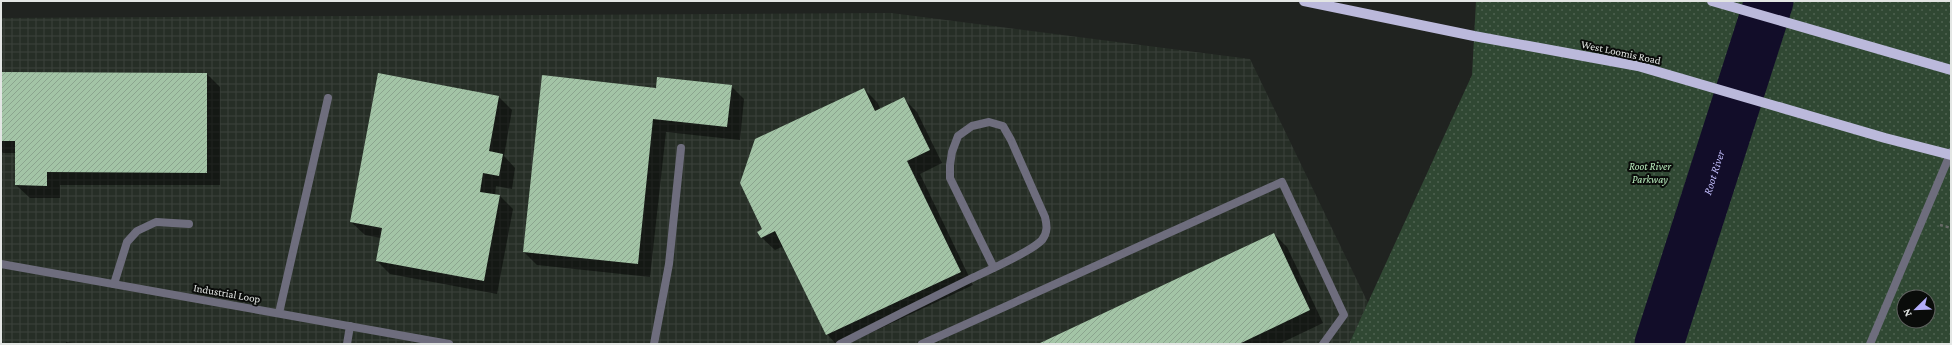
<svg xmlns="http://www.w3.org/2000/svg" width="1952" height="345" viewBox="0 0 1952 345" font-family="'Crimson Pro',serif">
<style>
.industrial{fill:url(#industrial-grid)}
.park{fill:url(#park-dots);fill-rule:evenodd}
.shadow{fill:#0007}
.lines{fill:none;stroke-linecap:round;stroke-linejoin:round}
.river{stroke:#120d29;stroke-width:49}
.building{fill:url(#building-hatch)}
.path{stroke:#686b68;stroke-width:2.5;stroke-dasharray:3 3;stroke-linecap:butt}
.service{stroke:#6e6d7d;stroke-width:8}
.minor{stroke:#6e6d7d;stroke-width:8}
.primary{stroke:#bbb9db;stroke-width:10}
.labels{text-anchor:middle;stroke-width:4;stroke-linejoin:round;paint-order:stroke}
.street-label{font-size:11px;fill:#e3e6e4;stroke:#0a0c0a}
.park-label{font-size:11px;font-style:italic;fill:#b9edbd;stroke:#0a0c0a}
.water-label{font-size:12px;font-style:italic;fill:#bfbbf8;stroke:#0a0c0a}
</style>
<defs>
<pattern id="industrial-grid" width="8" height="8" patternUnits="userSpaceOnUse"><rect width="8" height="8" fill="#262e26"/><path d="M0 4h8M4 0v8" fill="none" stroke="#3b423b"/></pattern>
<pattern id="park-dots" width="8" height="8" patternUnits="userSpaceOnUse"><rect width="8" height="8" fill="#304833"/><path d="M2 2h.1M6 6h.1" fill="none" stroke="#4e6250" stroke-width="1.8" stroke-linecap="round"/></pattern>
<pattern id="building-hatch" width="6" height="6" patternUnits="userSpaceOnUse"><rect width="6" height="6" fill="#a3c4a6"/><path d="M-1 1l2-2M0 6l6-6M5 7l2-2" fill="none" stroke="#8ba48e"/></pattern>
</defs>
<rect width="100%" height="100%" fill="#202320"/>
<!-- industrial -->
<path class="industrial" d="M891,13L1250,59L1368,303L1349,344H1V18Z"/>
<!-- park -->
<path class="park" d="M1476,1H1951V344H1349L1472,75ZM1904,297H1928V321H1904Z"/>
<!-- shadow -->
<path class="shadow" d="M1,73L207,74L220,87V185H60V198H30L16,185V153H3L1,151Z
M379,75L499,97L512,110L504,156L515,168L512,189L496,186L495,195L500,196L513,209L497,294L390,274L377,261L381,238L365,235L351,222Z
M731,86L744,99L740,140L666,132L650,277L537,265L524,252L657,89Z
M864,89L877,102L881,110L904,99L917,112L942,163L920,174L973,285L847,344H836L827,334L784,246L775,250L761,237Z
M1274,234L1287,247L1323,323L1279,344H1040Z
M66,342L79,344H66Z"/>
<g class="lines">
<!-- river -->
<path class="river" id="s1" d="M1659,344L1769,1"/>
</g>
<!-- building -->
<path class="building" d="M1,72L207,73V173L47,172V186L15,185V141H1Z
M378,73L499,96L489,151L503,154L499,176L483,173L480,192L500,195L484,281L376,261L382,228L350,222Z
M542,75L656,88L657,77L732,85L727,127L653,119L638,264L523,252Z
M864,88L875,111L904,97L930,150L907,161L961,272L826,335L775,231L761,238L757,232L762,229L740,183L755,139Z
M1274,233L1310,310L1239,344H1038Z"/>
<g class="lines">
<!-- path -->
<path class="path" d="M1940,225L1951,228"/>
<!-- service -->
<path class="service" d="M114,284L127,242L137,231L156,222L189,224
M279,313L328,98
M347,344L350,326
M654,344L669,264L681,148
M840,344C883,322 927,300 970,279C987,271 1031,252 1042,240C1048,232 1047,225 1045,217L1011,140L1003,126L989,122L972,126L958,136L952,152L950,165V178L994,268
M922,344L1282,182L1344,315L1323,344"/>
<!-- minor -->
<path class="minor" d="M1,264L449,344
M1870,344L1951,152"/>
<!-- primary -->
<path class="primary" d="M1304,1L1474,36L1638,66L1885,138L1951,155
M1712,1L1951,70"/>
</g>
<g class="labels">
<!-- street labels -->
<g class="street-label">
<text transform="translate(1621 52) rotate(12)" y="4">West Loomis Road</text>
<text transform="translate(227 293) rotate(10)" y="4">Industrial Loop</text>
</g>
<!-- park labels -->
<g class="park-label">
<text x="1650" y="170">Root River<tspan x="1650" dy="13">Parkway</tspan></text>
</g>
<!-- water labels -->
<g class="water-label">
<text dy="4" stroke="none"><textPath href="#s1" startOffset="180">Root River</textPath></text>
</g>
</g>
<!-- border -->
<rect width="1952" height="345" fill="none" stroke="#e3e6e4" stroke-width="4"/>
<!-- north arrow -->
<g transform="translate(1916 309) rotate(247)"><circle r="19" fill="#0a0c0a" stroke="#616361"/>
<path d="M0-3L7 15L0 10L-7 15Z" fill="#b3adf9"/>
<text y="-6" font-size="11" font-weight="bold" text-anchor="middle" fill="#e3e6e4">N</text>
</g>
</svg>
